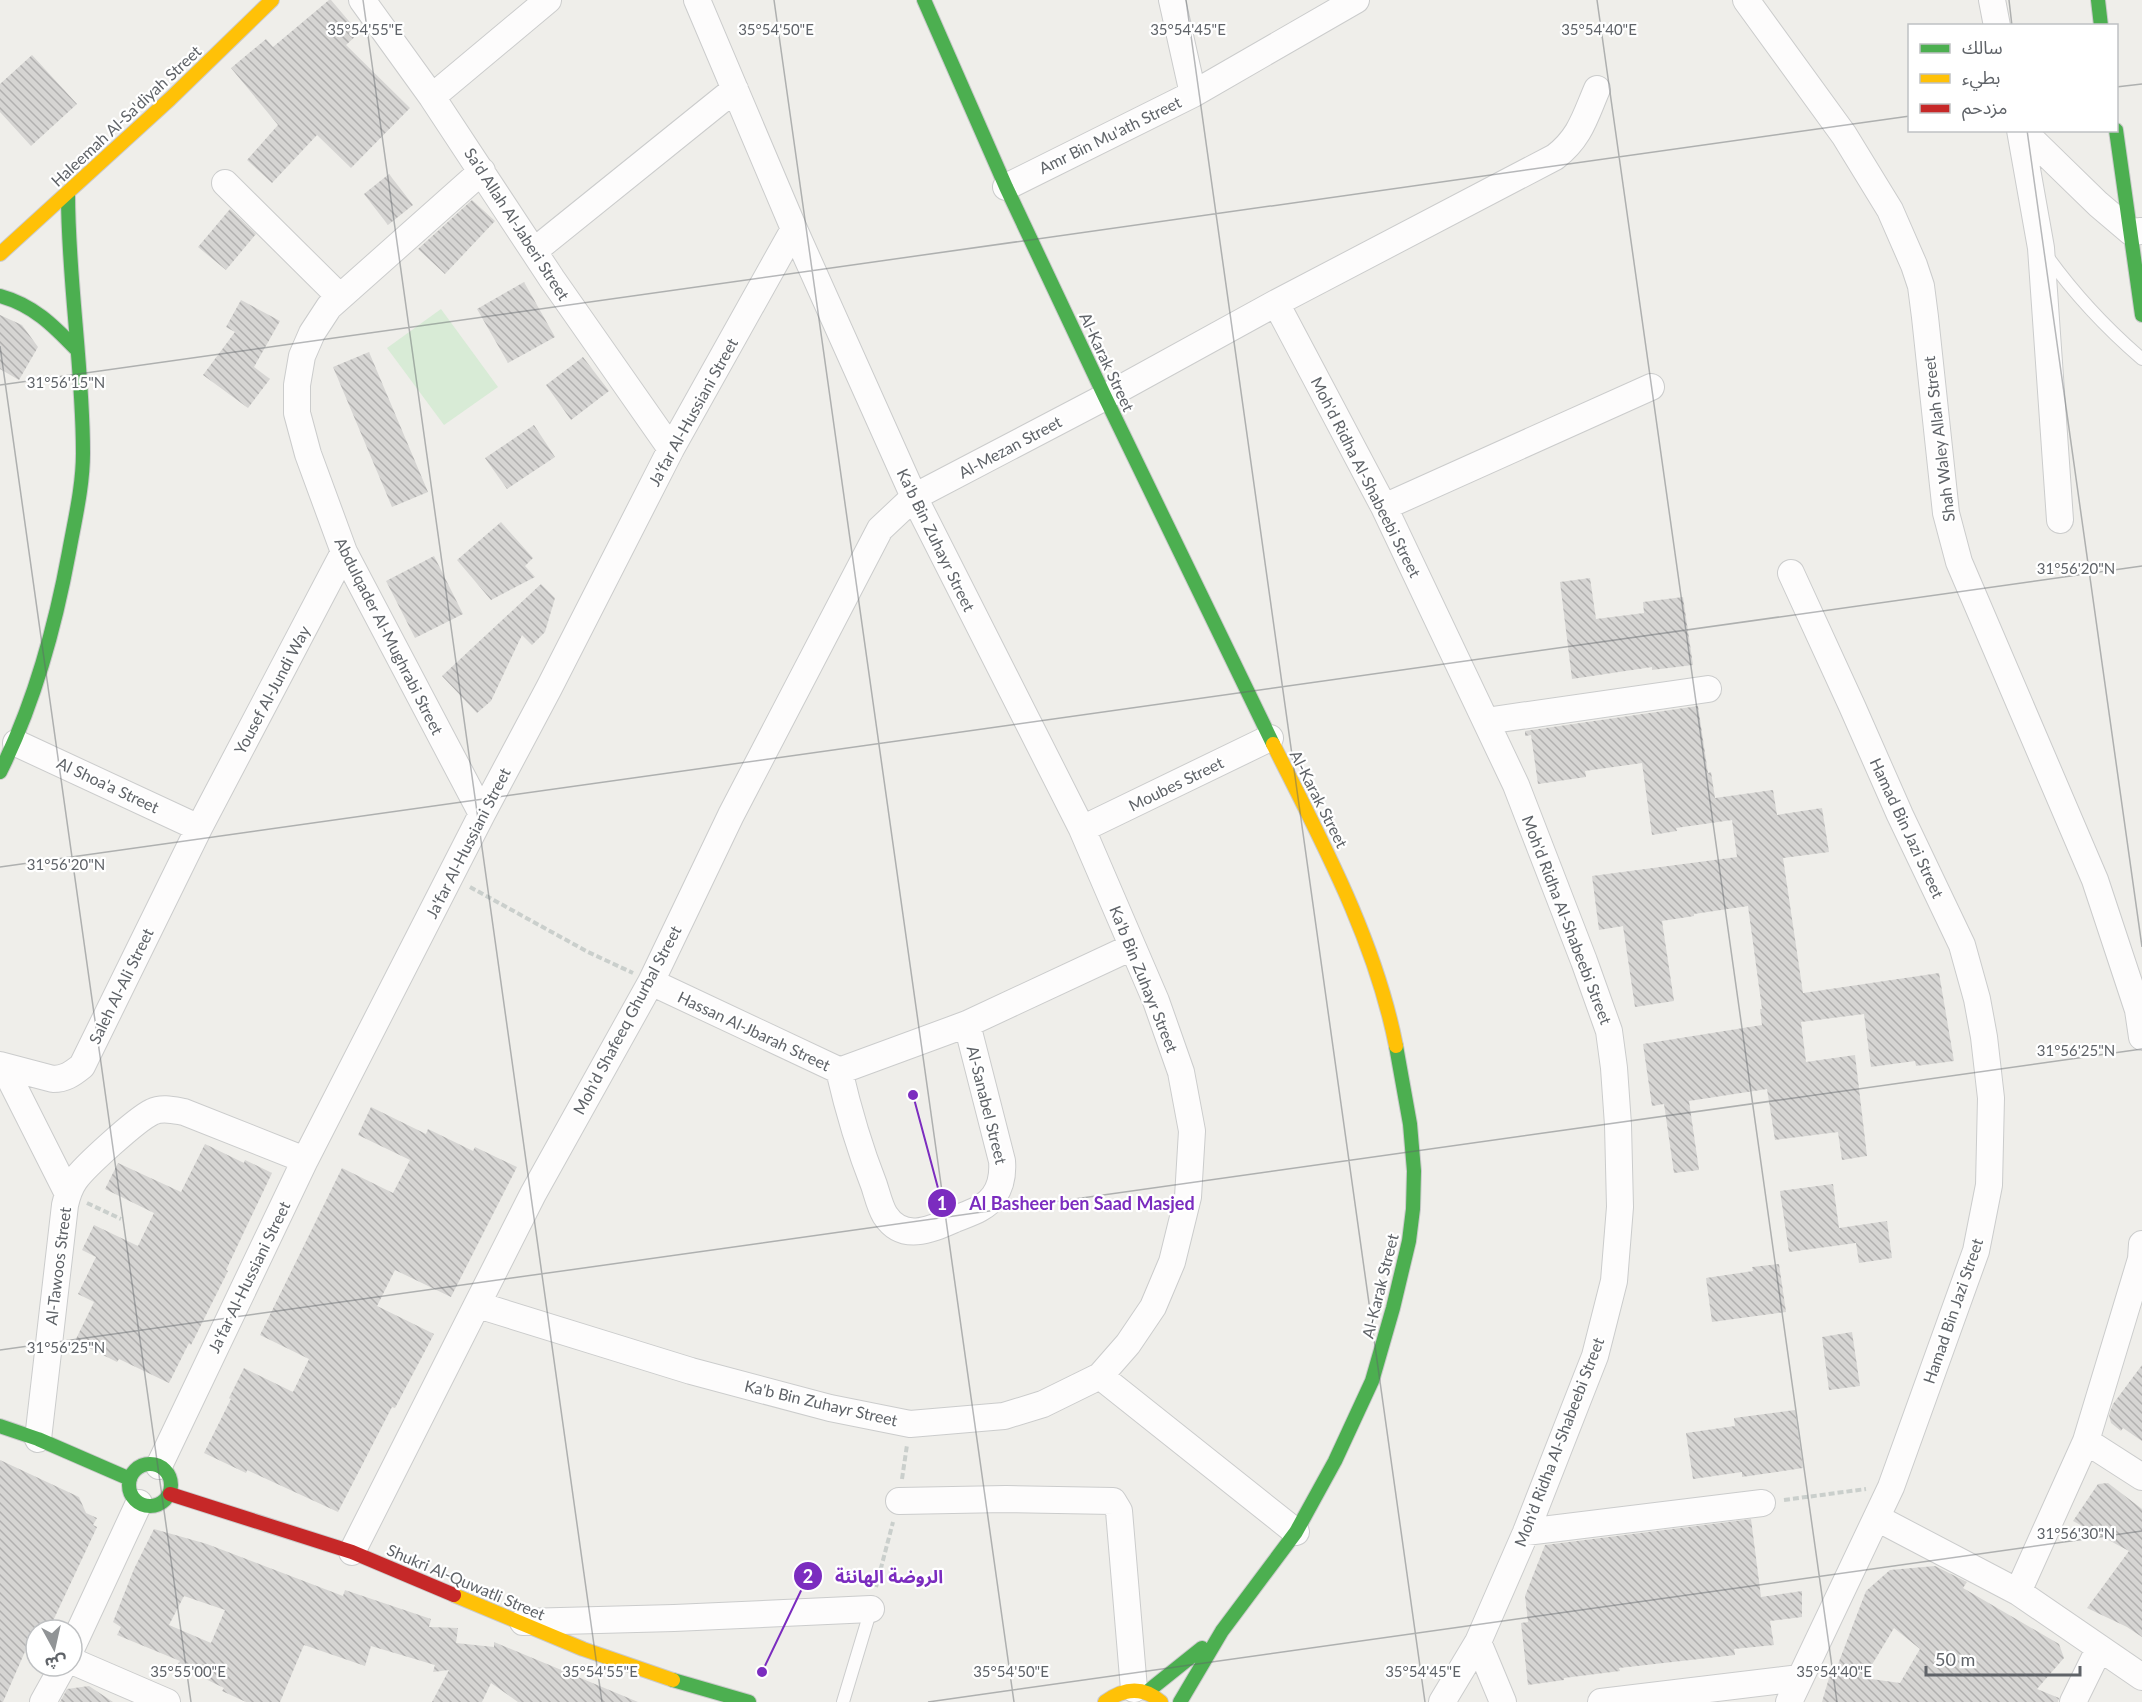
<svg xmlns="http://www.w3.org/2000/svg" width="2142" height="1702" viewBox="0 0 2142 1702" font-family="Lato,'Noto Sans Arabic',sans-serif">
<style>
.green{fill:#d8ebd6}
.building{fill:url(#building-back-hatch);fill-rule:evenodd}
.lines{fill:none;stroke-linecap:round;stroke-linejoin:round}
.lane-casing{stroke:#cbcccc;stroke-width:14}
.street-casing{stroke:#cbcccc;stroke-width:28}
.fast-casing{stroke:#cacacb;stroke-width:16}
.slow-casing{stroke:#cacacb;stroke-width:16}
.jam-casing{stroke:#cacacb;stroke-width:16}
.path{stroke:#cacfcc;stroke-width:4;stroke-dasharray:6 3;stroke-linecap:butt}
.lane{stroke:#fdfcfc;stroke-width:12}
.street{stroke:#fdfcfc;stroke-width:26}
.fast{stroke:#4caf50;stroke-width:14}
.slow{stroke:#ffc107;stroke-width:14}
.jam{stroke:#c62828;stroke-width:14}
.ticks{fill:none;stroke:#5f6368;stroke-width:1.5;stroke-opacity:0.45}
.labels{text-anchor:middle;stroke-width:4.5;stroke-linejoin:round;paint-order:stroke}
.street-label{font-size:16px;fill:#5f6368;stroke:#fff}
.ticks-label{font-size:15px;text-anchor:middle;fill:#5f6368;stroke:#fff;stroke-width:4.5;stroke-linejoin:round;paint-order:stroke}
.leader{fill:none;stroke:#7b2cbf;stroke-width:2}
.callout-dot{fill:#7b2cbf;stroke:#fff;stroke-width:2}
.mark-label{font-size:18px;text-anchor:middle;font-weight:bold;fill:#fff}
.callout-label{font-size:18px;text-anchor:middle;font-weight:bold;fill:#7b2cbf;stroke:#fff;stroke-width:4.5;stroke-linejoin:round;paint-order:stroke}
</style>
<defs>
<pattern id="building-back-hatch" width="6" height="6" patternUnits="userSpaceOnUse" patternTransform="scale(1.5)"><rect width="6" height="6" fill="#d6d5d3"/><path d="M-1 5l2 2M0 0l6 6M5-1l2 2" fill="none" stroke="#b1b0af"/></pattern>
</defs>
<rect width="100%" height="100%" fill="#efeeea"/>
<!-- green -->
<path class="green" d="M441,309L498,387L444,425L387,348Z"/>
<!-- building -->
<path class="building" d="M329,0H331L359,33L346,45L410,108L351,168L317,135L272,183L247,160L278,125L231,68L266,39L273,47Z
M32,55L77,104L31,146L0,112V84Z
M389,174L413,205L388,225L364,194Z
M472,200L495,221L445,274L418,249Z
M230,209L256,234L226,270L198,247Z
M524,282L555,337L508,363L477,309Z
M241,300L280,321L254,367L270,379L248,408L203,375L235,332L226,327Z
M0,315L22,325L38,347L19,380L0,369Z
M369,352L428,492L392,507L333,367Z
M583,357L609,391L571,420L546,385Z
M534,425L555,457L507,489L485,458Z
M501,522L533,558L525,566L535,577L491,600L457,560Z
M434,556L463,614L415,638L386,581Z
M1590,578L1596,619L1644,613L1643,602L1683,597L1693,665L1652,670V667L1572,679L1560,582Z
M541,584L555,598L545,632L532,645L522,635L491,701L477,713L442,676Z
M1698,706L1708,773L1711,772L1715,798L1773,790L1777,815L1822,808L1829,852L1783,858L1803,993L1939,973L1954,1061L1916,1066L1915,1061L1871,1067L1864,1014L1801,1022L1806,1062L1855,1055L1867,1156L1842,1160L1838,1132L1775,1140L1767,1089L1689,1101L1699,1170L1674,1173L1664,1104L1652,1106L1643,1044L1762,1025L1760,1009H1762L1748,906L1694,914V916L1662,921L1674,1001L1635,1007L1623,926L1599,930L1592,876L1737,857L1732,820L1676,828L1677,831L1652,835L1642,763L1585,771L1586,777L1538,784L1531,735L1525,736V731Z
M371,1107L426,1134L428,1129L473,1151L475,1147L517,1167L451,1297L395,1270L377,1306L434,1334L395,1408L392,1407L338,1512L247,1470L246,1473L204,1453L231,1399L229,1398L244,1368L293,1392L309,1359L260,1335L342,1168L393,1193L410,1160L358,1135Z
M205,1144L244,1163L245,1160L272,1173L226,1270L228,1271L191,1345L189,1343L169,1383L119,1359L117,1362L75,1341L94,1302L78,1294L96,1257L82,1250L94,1225L138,1246L154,1213L105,1189L118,1163L181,1192Z
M1833,1184L1839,1228L1887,1221L1892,1258L1859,1263L1856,1243L1789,1252L1780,1191Z
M1779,1264L1786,1312L1712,1322L1706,1278L1753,1271L1752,1267Z
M1852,1332L1860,1386L1829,1390L1822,1337Z
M2142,1365V1441L2123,1428L2121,1431L2111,1423L2109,1415L2113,1404Z
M1795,1410L1803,1468L1742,1477V1472L1693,1479L1686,1433L1735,1426L1734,1418Z
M0,1460L79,1497L86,1513L97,1518L93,1525L97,1527L52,1623L51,1622L47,1630L41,1627L40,1630H36V1638L31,1649L27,1647L3,1702H0Z
M2108,1483L2142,1509V1637L2127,1627L2087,1608L2129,1551L2073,1521L2098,1484Z
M1751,1519L1761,1597L1802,1591V1617L1770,1621L1774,1645L1734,1649L1735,1655L1619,1668L1620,1671L1564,1678V1680L1528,1685L1521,1623L1528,1622L1525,1596L1545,1545Z
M154,1529L207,1544L343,1596L345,1590L431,1619L429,1627L458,1628L456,1643L494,1647V1642L638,1702H518L491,1683L482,1702H432L449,1670L433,1672L435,1665L371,1646L365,1666L304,1645L280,1702H246L222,1691L224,1688L177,1665L180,1661L117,1635L121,1627L113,1622L134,1569ZM184,1596L225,1610L211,1643L169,1625Z
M1935,1566L1967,1582L1963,1588L2059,1644L2064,1658L2037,1689L2059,1698L2058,1702H1822L1831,1671L1835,1672L1866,1591L1890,1570ZM1894,1628L1920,1649L1900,1683L1864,1678Z
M89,1686L113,1702H60L67,1689Z"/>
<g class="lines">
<defs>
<path id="lane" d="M2047,256C2075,295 2106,328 2142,359
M843,1702L871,1609"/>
<path id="street" d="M362,0L432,97L552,279L671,449
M1746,0L1844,135L1890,210L1914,265L1921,286L1925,317L1946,513L1959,562L2095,880L2138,1010L2142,1037
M1992,0L1997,26
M1193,94L1356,0
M432,97L548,0
M2020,130L2041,248L2060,520
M2022,130L2098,204L2131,232L2141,231
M225,183L340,297
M1006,187L1193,94L1172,0
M534,251L735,89
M1276,303L1384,507L1516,785L1584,961L1609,1031L1614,1068L1618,1125L1620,1207L1614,1281L1595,1356L1526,1532L1478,1642L1442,1702
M1384,507L1651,387
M1486,721L1708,689
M16,743L199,828
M482,814L344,552L308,454L297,413V385L302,356L312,333L329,307L482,171
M1082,829L1270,738
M651,982L836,1069L842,1070L967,1024L1132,947
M0,1065L53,1079C65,1079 72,1074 82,1066L199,828L344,552
M4,1067L68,1194
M839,1070C848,1109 859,1147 874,1185C877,1194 880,1207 885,1215C903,1243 932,1229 955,1219C970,1213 985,1209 994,1196C1001,1186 1003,1173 1002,1161L967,1024
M478,1305L691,1371L830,1408L910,1424L1004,1416L1043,1404L1100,1376L1128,1344L1153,1307L1172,1262L1188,1197L1192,1131L1181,1072L1156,1001L1082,829L914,497L794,229L697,0
M1100,1376L1296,1532
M38,1439L65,1205C67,1196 70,1187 75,1180C85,1166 137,1119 152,1112C162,1107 173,1110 184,1112L305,1160
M2086,1441L2142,1477
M159,1466L305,1160L482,814L549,688L671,449L794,229
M899,1501L1006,1499L1113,1501L1119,1511L1134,1689
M1877,1518L2018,1592L2142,1677
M1526,1532L1762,1503
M352,1552L533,1194L651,982L731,815L880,529L914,497L1105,397L1276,303L1555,157C1580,138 1585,117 1597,89
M2018,1592L2086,1441L2141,1259L2142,1244
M523,1622L674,1618L871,1609
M1478,1642L1503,1702
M72,1647L139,1503
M72,1661L167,1702
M43,1702L63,1666
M1601,1702L1800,1678
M1789,1702L1891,1487L1976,1251L1989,1185L1991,1098L1984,1037L1977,999L1962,945L1900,815L1852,706L1791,573
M2073,1702L2099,1649"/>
<path id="fast" d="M924,0L1006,187L1105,397L1273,744
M2098,0L2101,26
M2116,130L2142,315
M0,296C33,305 53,325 76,349
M0,772C35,702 55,628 69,552C75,519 83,486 83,453C83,366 68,281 68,194
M0,1426L38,1439L130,1479
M129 1485a21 21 0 1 1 42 0a21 21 0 1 1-42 0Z
M673,1680L749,1702
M1147,1692L1202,1648
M1180,1702L1222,1631L1296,1532L1335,1461L1372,1381L1393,1308L1409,1241L1413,1209L1414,1171L1410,1124L1396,1046"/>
<path id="slow" d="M0,254L170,99L272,0
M1273,744C1321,840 1375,939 1396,1046
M454,1595L583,1649L673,1680
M1105,1702C1124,1688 1143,1686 1161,1702"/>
<path id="jam" d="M170,1494L352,1552L454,1595"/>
</defs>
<!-- lane casing -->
<use href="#lane" class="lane-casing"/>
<!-- street casing -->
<use href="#street" class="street-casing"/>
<!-- fast casing -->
<use href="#fast" class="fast-casing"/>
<!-- slow casing -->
<use href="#slow" class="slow-casing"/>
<!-- jam casing -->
<use href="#jam" class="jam-casing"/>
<!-- path -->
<path class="path" d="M470,887L588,952L633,973
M87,1203L121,1219
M902,1479L907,1445
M1784,1500L1866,1489
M876,1587L893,1522"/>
<!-- lane -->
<use href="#lane" class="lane"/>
<!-- street -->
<use href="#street" class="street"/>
<!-- fast -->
<use href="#fast" class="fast"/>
<!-- slow -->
<use href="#slow" class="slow"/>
<!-- jam -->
<use href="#jam" class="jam"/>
</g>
<!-- ticks -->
<path class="ticks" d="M363,0L602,1702M774,0L1014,1702M1186,0L1425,1702M1597,0L1837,1702M2009,0L2012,26M2116,87L2142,84M2027,130L2142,947M0,346L191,1702M0,385L1910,116M0,867L2142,566M0,1350L2142,1049M928,1702L2142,1531"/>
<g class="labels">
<!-- street labels -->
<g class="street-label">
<text transform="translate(126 116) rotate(-43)" y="6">Haleemah Al-Sa'diyah Street</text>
<text transform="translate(1110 135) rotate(-26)" y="6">Amr Bin Mu'ath Street</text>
<text transform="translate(517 224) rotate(57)" y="6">Sa'd Allah Al-Jaberi Street</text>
<text transform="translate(1107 362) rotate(65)" y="6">Al-Karak Street</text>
<text transform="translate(693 412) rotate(-61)" y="6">Ja'far Al-Hussiani Street</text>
<text transform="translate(1939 439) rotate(-97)" y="6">Shah Waley Allah Street</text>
<text transform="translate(1010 447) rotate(-28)" y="6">Al-Mezan Street</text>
<text transform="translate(1366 477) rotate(63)" y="6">Moh'd Ridha Al-Shabeebi Street</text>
<text transform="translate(936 540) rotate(64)" y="6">Ka'b Bin Zuhayr Street</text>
<text transform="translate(389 636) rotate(63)" y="6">Abdulqader Al-Mughrabi Street</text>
<text transform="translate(272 690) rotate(-62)" y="6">Yousef Al-Jundi Way</text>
<text transform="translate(1176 784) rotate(-26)" y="6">Moubes Street</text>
<text transform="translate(108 785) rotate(25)" y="6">Al Shoa'a Street</text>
<text transform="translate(1319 799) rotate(63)" y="6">Al-Karak Street</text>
<text transform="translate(1907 828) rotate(65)" y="6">Hamad Bin Jazi Street</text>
<text transform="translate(468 843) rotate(-63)" y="6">Ja'far Al-Hussiani Street</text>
<text transform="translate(1567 920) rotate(69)" y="6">Moh'd Ridha Al-Shabeebi Street</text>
<text transform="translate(1144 979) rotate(68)" y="6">Ka'b Bin Zuhayr Street</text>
<text transform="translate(121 986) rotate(-64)" y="6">Saleh Al-Ali Street</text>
<text transform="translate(627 1020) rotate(-62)" y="6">Moh'd Shafeeq Ghurbal Street</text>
<text transform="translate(754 1031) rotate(25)" y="6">Hassan Al-Jbarah Street</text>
<text transform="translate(987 1105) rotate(76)" y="6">Al-Sanabel Street</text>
<text transform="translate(58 1266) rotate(-83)" y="6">Al-Tawoos Street</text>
<text transform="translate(249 1277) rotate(-64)" y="6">Ja'far Al-Hussiani Street</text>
<text transform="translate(1380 1286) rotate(-76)" y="6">Al-Karak Street</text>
<text transform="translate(1953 1311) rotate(-71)" y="6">Hamad Bin Jazi Street</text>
<text transform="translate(821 1403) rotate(13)" y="6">Ka'b Bin Zuhayr Street</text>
<text transform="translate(1559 1442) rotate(-69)" y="6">Moh'd Ridha Al-Shabeebi Street</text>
<text transform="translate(466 1582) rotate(23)" y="6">Shukri Al-Quwatli Street</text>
</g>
</g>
<g class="ticks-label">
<text x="365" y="35">35°54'55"E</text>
<text x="776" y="35">35°54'50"E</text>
<text x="1188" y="35">35°54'45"E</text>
<text x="1599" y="35">35°54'40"E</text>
<text x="66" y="388">31°56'15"N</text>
<text x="2076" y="574">31°56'20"N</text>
<text x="66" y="870">31°56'20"N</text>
<text x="2076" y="1056">31°56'25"N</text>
<text x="66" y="1353">31°56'25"N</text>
<text x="2076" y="1539">31°56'30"N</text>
<text x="188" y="1677">35°55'00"E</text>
<text x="600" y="1677">35°54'55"E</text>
<text x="1011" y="1677">35°54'50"E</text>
<text x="1423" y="1677">35°54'45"E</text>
<text x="1834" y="1677">35°54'40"E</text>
</g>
<!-- callouts -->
<path class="leader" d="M913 1095L942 1203M762 1672L808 1576"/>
<g class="callout-dot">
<circle cx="913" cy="1095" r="6"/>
<circle cx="762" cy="1672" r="6"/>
<circle cx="942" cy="1203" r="15"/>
<circle cx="808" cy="1576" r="15"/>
</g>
<g class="mark-label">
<text x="942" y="1210">1</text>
<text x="808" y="1583">2</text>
</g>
<g class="callout-label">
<text x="1082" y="1210">Al Basheer ben Saad Masjed</text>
<text x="889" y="1583">الروضة الهانئة</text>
</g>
<!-- legend -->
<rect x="1908" y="24" width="210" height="108" fill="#ffffff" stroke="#bfc1c3" stroke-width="1.5"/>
<rect x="1920" y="44" width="30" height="9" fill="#4caf50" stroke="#bfc1c3" stroke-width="1.5"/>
<text x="1962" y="54" font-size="18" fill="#5f6368">سالك</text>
<rect x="1920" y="74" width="30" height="9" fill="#ffc107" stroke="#bfc1c3" stroke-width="1.5"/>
<text x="1962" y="84" font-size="18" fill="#5f6368">بطيء</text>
<rect x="1920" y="104" width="30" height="9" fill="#c62828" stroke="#bfc1c3" stroke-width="1.5"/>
<text x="1962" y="114" font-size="18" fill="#5f6368">مزدحم</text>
<!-- north arrow -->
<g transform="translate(54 1648) rotate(172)"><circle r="28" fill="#ffffff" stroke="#bfc1c3" stroke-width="1.5"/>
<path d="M0-4.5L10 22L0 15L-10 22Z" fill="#919496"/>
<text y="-9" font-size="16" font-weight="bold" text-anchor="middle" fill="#5f6368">ش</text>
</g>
<!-- scale -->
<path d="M1926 1666v9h154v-9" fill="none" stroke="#5f6368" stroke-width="3"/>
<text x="1935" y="1666" font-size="18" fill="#5f6368" stroke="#ffffff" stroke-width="4.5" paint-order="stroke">50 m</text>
</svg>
